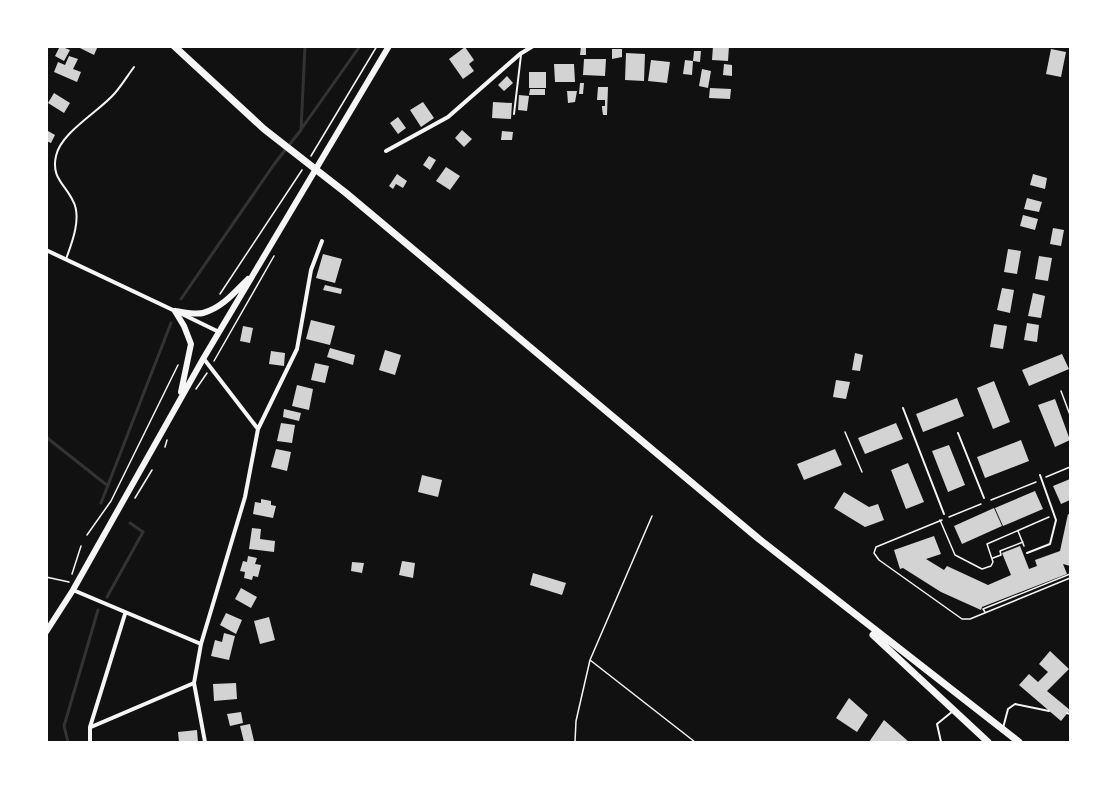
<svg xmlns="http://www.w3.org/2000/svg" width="1117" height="789" viewBox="0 0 1117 789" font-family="Lato,sans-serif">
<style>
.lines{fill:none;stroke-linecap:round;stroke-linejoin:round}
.stream{stroke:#333;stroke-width:3}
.building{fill:#d3d3d3}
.path{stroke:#f5f5f5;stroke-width:1.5}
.service{stroke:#f5f5f5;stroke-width:2}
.minor{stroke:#f5f5f5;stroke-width:4}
.secondary{stroke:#f5f5f5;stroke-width:6}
.trunk{stroke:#f5f5f5;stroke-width:7}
</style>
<rect width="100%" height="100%" fill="#111"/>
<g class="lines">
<!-- stream -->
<path class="stream" d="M302,128L360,46
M181,299L275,163L301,130L305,46
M46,437L108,486
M101,503L171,323
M107,597L143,532L130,523
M68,742L64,726L98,610"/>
</g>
<!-- building -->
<path class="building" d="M60,46L70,50L64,61L55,56Z
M76,46H98L94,55Z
M581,46H586V55H580Z
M713,46H729L728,61L712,60Z
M465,47L474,60L469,64L474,71L463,79L449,59Z
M612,49H622V57L612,59Z
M1051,49L1066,52L1061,77L1046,74Z
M694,51H701L700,62L693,61L692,75L683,74L685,60L693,61Z
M626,53L645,54L644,81L625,80Z
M69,56L78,59L73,69L81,72L77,82L54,72L58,62L65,65Z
M584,59H606L605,76L583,75Z
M651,60L670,62L667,83L648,81Z
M554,64H574L575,82H555Z
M724,64L732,65V76L723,75Z
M702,69L711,71L708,88L699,86Z
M529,72H546V88H529Z
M507,76L513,83L504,91L498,85Z
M580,83H584L583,94H579Z
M598,87H608L607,115H603L602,108V106H605V100H597Z
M710,88L731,89L730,99L709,98Z
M530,89H545V95H529Z
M567,91H577L575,102L568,103Z
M54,93L70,103L64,113L48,103Z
M519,95L529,96L527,111L518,110Z
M423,102L434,118L421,127L410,110Z
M493,102L512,103L511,119L492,118Z
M398,117L406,128L398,134L390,123Z
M462,130L472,139L464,147L455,138Z
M48,131L55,135L51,143L46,141Z
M502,131L513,132L512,140H501Z
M429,156L436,160L430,170L423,165Z
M446,167L460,176L450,190L436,181Z
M397,174L407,181L403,188L396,184L393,189L389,186Z
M1033,174L1047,178L1045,189L1030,185Z
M1027,198L1042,202L1039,212L1024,209Z
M1023,215L1038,219L1035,230L1020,226Z
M1053,228L1064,230L1061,246L1050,244Z
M1008,249L1021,251L1017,274L1004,272Z
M323,254L342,259L335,283L316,278Z
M1039,256L1052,258L1048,281L1035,279Z
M325,285L342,289L341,294L323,290Z
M1002,288L1014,290L1010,313L997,310Z
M1033,293L1045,296L1041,318L1028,316Z
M311,320L335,326L330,345L306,339Z
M1027,323L1039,325L1037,342L1024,340Z
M994,324L1007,326L1003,349L990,347Z
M243,326L253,328L250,343L240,341Z
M330,348L355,355L353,365L327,357Z
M385,350L401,355L395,375L379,370Z
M271,351L285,353L284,366L269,364Z
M855,353L863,355L860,371L852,370Z
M1062,354L1069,369L1029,386L1022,370Z
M315,363L329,366L325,383L311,380Z
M836,380L850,382L846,399L833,397Z
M994,381L1010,422L993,429L977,388Z
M297,385L313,389L309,410L292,406Z
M957,398L964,416L923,432L916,414Z
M1055,399L1070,440L1055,447L1038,405Z
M284,409L301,413L299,421L283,417Z
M281,423L295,425L292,443L277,441Z
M896,423L903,439L865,454L858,438Z
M1021,440L1029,461L985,478L977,457Z
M949,445L965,485L948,492L932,451Z
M276,449L291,452L287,471L271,467Z
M835,449L842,465L804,480L797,464Z
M908,463L924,502L906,509L891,470Z
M422,475L442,480L438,497L418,492Z
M1070,479V500L1061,504L1053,486Z
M1035,491L1043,509L1003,526L995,508Z
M844,492L869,507L878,504L884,520L865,527L834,508Z
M261,499L271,501V505L276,506L273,518L253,514L255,502L261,503Z
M994,508L1002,526L962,544L954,526Z
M1068,514L1070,515V566L1063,564L1067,574L982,607L981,610L941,592L903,568L900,569L894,550L934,536L941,554L926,559L944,570L947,566L988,585L1011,575L1002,553L1020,546L1029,569L1037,566L1035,560L1060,551Z
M252,528L261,529L260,539L275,541L274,552L249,549Z
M248,556L257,558L255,564L261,565L258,577L253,576L252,580L244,578L245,572L240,571L243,561L247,562Z
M402,561L415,563L413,578L399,575Z
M352,562L364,563L362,573L351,571Z
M533,573L566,583L562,595L530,585Z
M241,588L257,597L251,608L235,599Z
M226,613L242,620L236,634L220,625Z
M269,617L275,640L260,644L254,621Z
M224,633L235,636L229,660L211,656L215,640L222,642Z
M1050,651L1069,669L1047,691L1070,710L1061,721L1019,685L1029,674L1038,682L1048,672L1039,664Z
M236,683L237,699L214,701L213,684Z
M849,698L868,715L857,732L836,718Z
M241,712L243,723L230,726L227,714Z
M884,720L909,742H869Z
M250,724L254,741L244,742L240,726Z
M197,730L198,742H179L178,732Z"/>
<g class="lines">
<!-- path -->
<path class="path" d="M311,156L377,46
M220,294L302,170
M214,361L274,256
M196,389L207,373
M1061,391L1070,415
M845,432L862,472
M165,447L167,440
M1046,477L1070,467
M135,498L152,470
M991,500L1036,482
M949,517L981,504
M940,520L955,555L982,569L991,566L993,562L987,544L1049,517
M942,520L876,547L874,553L879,560L962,619H970L1070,578
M1018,531L1024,546
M87,535L111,501L178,365
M993,558L1001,555L1000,551L1023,542
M72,574L81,546
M46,577L69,582
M985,612L983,609L1070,574
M590,660L695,742
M575,742L576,721L590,660L652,516"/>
<!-- service -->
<path class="service" d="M514,114L521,55
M66,259C72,243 82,217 73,201C65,184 51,178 56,156C61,132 100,111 115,93C122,85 128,75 134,67
M903,408L944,514
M958,433L984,498
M1027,553L1050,544L1056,520L1040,475
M1067,713L1070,714
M1003,728L1008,709L1015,704L1049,711
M941,742L937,724L953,711"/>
<!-- minor -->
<path class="minor" d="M386,151L448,117L520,54L533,46
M46,250L175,311
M182,314L219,332
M204,359L258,429
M73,590L201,644
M91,727L194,683
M90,742V727L125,614
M205,742L194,683L201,644L245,497L258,429L297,349L311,270L322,241"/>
<!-- secondary -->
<path class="secondary" d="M175,311C183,312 195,315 203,313C222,308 235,292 248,279
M175,311L184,326L191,344L181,392
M46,632L73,590L203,359L389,46"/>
<!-- trunk -->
<path class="trunk" d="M174,46L264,129L346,193L759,539L1019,742
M873,635L988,742"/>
</g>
<!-- border -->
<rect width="1117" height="789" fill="none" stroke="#ffffff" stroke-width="96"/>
</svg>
